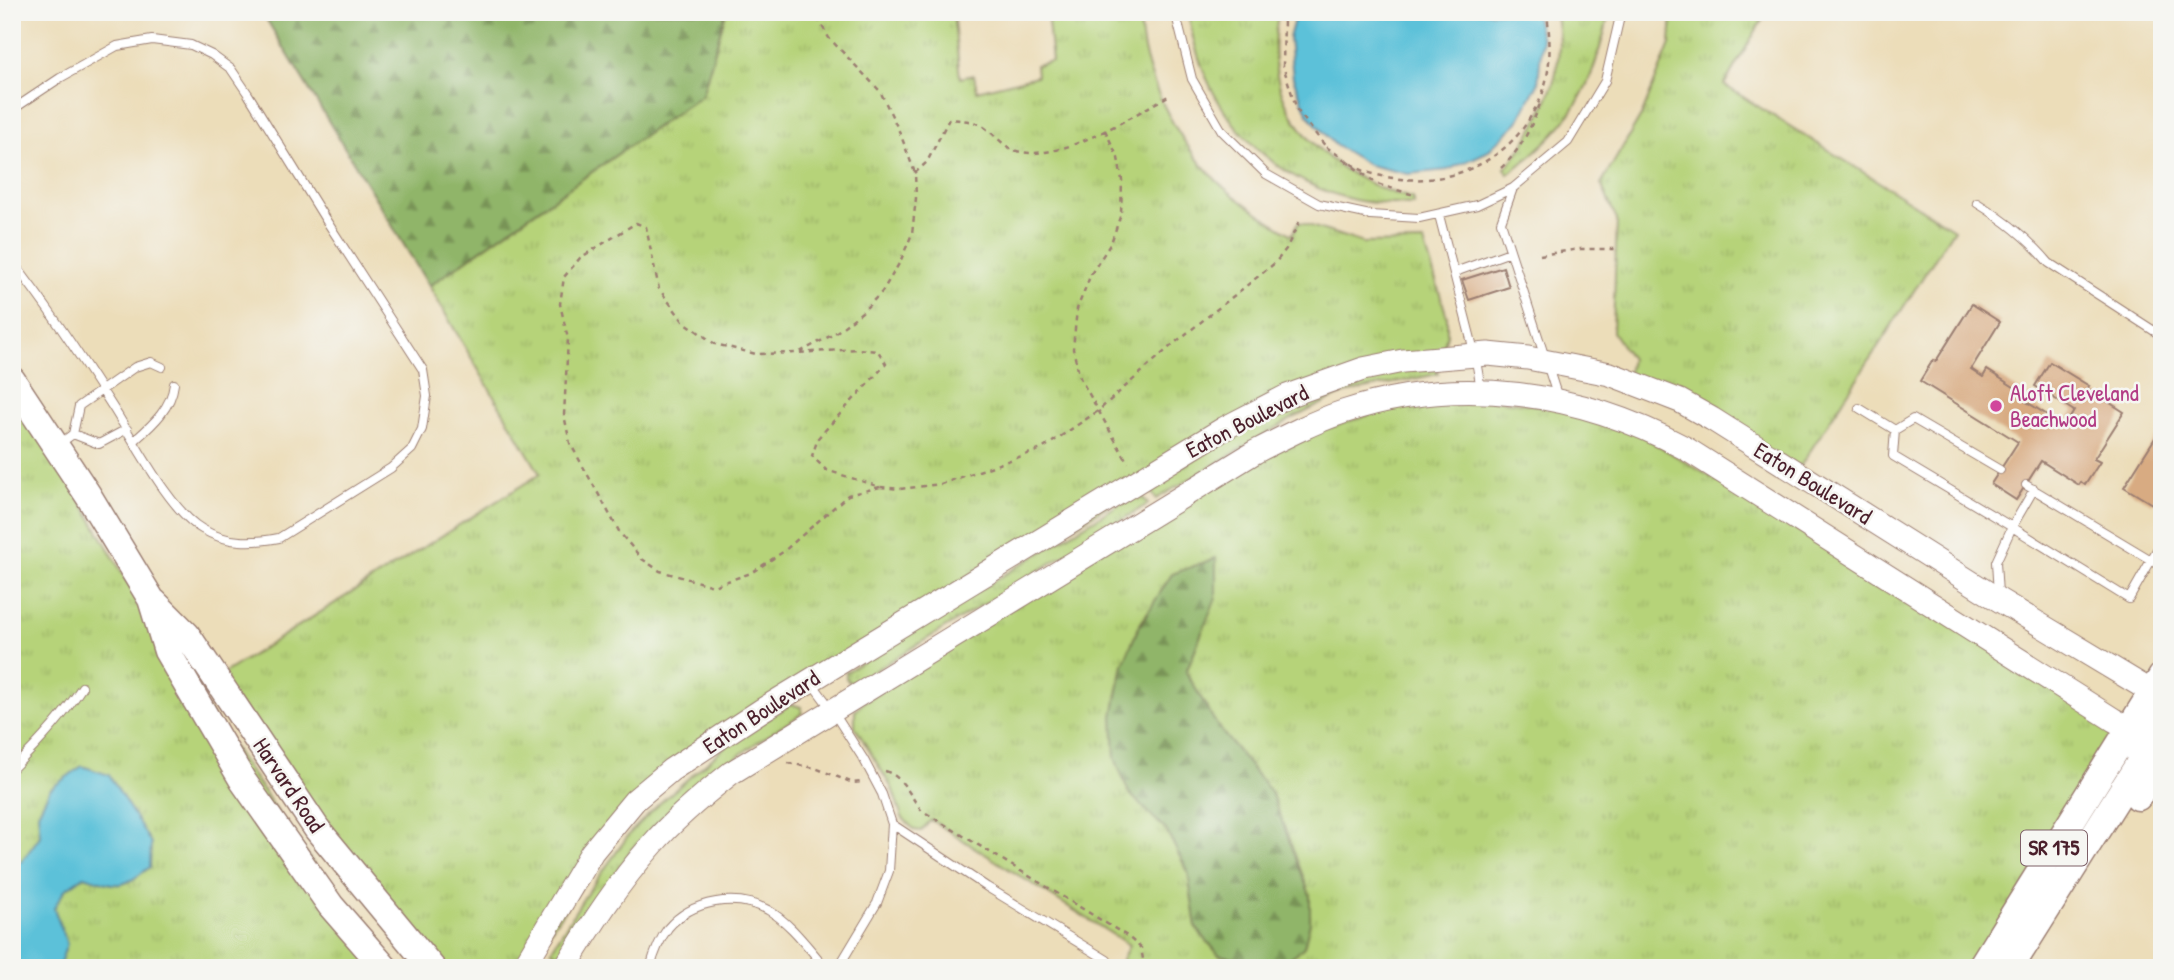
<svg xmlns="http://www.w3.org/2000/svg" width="2174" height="980" viewBox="0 0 2174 980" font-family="'Patrick Hand',sans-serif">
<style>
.grass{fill:url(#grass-tufts);stroke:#807952;stroke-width:2}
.forest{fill:url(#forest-firs);stroke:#6d6a4a;stroke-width:2}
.water{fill:#5bc1d9;stroke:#527082;stroke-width:2}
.building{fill:#d8ab82}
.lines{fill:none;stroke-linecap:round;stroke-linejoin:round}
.lane-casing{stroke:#9b7e72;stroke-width:10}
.secondary-casing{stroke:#9b7e72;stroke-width:25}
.primary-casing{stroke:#9b7e72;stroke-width:29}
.path{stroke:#9b7e72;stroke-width:2.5;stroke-dasharray:5 5;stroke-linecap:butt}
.lane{stroke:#fff;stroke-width:8}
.secondary{stroke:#fff;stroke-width:23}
.primary{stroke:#fff;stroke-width:26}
.hotel-dot{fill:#d1479c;stroke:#f6f6f2;stroke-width:2.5}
.labels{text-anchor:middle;stroke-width:5;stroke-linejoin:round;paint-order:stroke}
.shield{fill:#f6f6f2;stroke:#7e6067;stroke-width:2}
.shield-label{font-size:21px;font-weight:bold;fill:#4a1f2b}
.hotel-label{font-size:23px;fill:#b23c85;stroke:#f6f6f2;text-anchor:start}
.street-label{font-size:23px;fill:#4a1f2b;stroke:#f6f6f2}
</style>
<defs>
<pattern id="grass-tufts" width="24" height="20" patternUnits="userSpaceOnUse" patternTransform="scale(1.75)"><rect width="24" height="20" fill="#b6d379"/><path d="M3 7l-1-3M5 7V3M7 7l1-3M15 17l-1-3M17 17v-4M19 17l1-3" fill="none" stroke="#9eb569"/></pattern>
<pattern id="forest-firs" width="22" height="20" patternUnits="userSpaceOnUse" patternTransform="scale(1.75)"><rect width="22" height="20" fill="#90b569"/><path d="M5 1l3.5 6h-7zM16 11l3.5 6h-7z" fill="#789357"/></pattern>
</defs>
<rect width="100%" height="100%" fill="#f6f6f2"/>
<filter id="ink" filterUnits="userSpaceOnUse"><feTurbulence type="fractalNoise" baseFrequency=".0143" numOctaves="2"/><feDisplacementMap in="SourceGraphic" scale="14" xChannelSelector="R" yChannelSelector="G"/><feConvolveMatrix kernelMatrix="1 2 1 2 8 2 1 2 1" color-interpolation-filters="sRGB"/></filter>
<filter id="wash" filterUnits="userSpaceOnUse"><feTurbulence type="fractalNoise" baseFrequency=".00686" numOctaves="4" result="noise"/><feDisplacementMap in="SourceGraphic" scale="28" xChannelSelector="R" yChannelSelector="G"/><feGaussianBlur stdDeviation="1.57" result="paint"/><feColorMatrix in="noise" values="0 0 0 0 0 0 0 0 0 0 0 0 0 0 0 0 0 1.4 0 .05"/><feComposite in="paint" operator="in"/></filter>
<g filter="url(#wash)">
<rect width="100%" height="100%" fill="#ecddb9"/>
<!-- grass -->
<path class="grass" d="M726,12H953L960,78L974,75L977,91L1037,76L1036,65L1052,61L1047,12H1140C1140,75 1177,142 1221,185C1240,202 1270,221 1292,235L1299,222L1363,243L1424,242L1447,317V335L1440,357L1287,396L656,782L523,968H432L216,678L540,474L429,286L702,95Z
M1189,12H1279C1259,94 1307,157 1380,188C1390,193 1401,195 1412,198L1414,205C1394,204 1374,204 1355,200C1284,184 1225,132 1201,64C1195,47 1190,31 1189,12Z
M1555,12H1608C1608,23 1604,34 1601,44C1586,104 1557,137 1508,174L1505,168C1525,149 1553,95 1557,67C1560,50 1559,29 1555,12Z
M1672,12H1767L1724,85L1954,229L1796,473L1627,379L1631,359L1613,332L1617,220L1601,184L1642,114L1670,44Z
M1436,368L1438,374L1433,375L1349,392L1327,401L1295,417L1156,499L1148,487C1219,442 1291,400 1372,375C1392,369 1416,370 1436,368Z
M12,380L167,651L385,968H12Z
M1436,393L1604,413L2129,728L1980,968H1130L1122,960L1129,945L931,820L921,831L914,830L902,817L892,788L855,727V711L865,701L1255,452Z
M1139,492L1148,504L856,682H849L846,678V672Z
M791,704L801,707L802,713L797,717L756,743L681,798L631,850L561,956L551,950L583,899L631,832L661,802L728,744Z"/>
<!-- forest -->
<path class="forest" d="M262,12H726L702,95L429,286Z
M1216,558V598L1186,672L1218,727L1271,792L1310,895V923L1304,947L1278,968H1255L1250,961L1219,955L1196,928L1188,872L1166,830L1129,793L1115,758L1113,716L1123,664L1139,626L1172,574Z"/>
<!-- water -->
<path class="water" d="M1296,12H1535L1542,40L1538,83L1518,122L1487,152L1448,170L1408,174L1369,165L1335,145L1308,115L1293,78L1289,38Z
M82,766L109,775L151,843L150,867C120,890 120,887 84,876L65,890L54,908L67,944L59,966L55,968H12V864L22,861L40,836L38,813L50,789Z"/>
<g id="blocks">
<!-- building -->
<path class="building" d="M1503,267L1509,287L1469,300L1462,280Z
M1972,304L2000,322L1971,369L1983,377L1987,370L2028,396L2025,401L2065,426L2074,411L2035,386L2050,362L2089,386L2087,388L2124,412L2094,459L2100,462L2085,485L2081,482L2079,485L2041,461L2016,500L1991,484L2018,442L1920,381L1933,360L1936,361Z
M2155,438L2162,442V488L2152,504L2124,487Z"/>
</g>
</g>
<g filter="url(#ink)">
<use href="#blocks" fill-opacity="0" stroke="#9b7e72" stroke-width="2"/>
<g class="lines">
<defs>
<path id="lane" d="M1177,12V19L1192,79L1222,131L1266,174L1319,204L1370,215L1419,218L1477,205L1513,188L1568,142L1605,81L1621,12
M12,110L60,78L117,46L152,40L191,45L212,55L231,69L248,94L324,217L423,370L427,396L422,429L412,449L391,468L279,538C252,543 227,544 202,529C169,510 134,440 112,406C81,357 48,307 12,261
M1513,188L1501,222L1558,398
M1977,203C2005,220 2028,238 2049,263L2162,336
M1439,215L1475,355L1481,389
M1455,272L1510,252
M1859,408L1895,430L1893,456L2012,527L2034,489
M1895,430L1913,419L2000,470
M73,434L99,444L127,429
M134,441C152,425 171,409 174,384
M58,445L73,434L79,406L135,367L151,362L162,367
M2026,485L2151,560
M1998,594L1996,562L2012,527L2129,599L2162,541
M811,682L832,710L864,760L882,794L892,824L987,887L1107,960L1102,968
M12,769C38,744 63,717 82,687
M650,968C654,954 659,940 668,928C692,900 736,893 768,910C791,923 809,949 826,968
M838,968L877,903L889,871L892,824"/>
<path id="secondary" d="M523,968L592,852L635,800L671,770L762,710L1225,428L1287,396L1363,369L1403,361L1488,354L1528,358L1610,374L1680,401L1712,419L1999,600L2162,698
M565,968C591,925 618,883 652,845C675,818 703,795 731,773L1255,452C1284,437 1313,422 1343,412C1459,373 1580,392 1685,448L2114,720L2162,747"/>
<path id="primary" d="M12,380L88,495L151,599L167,651L243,781L331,906L385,968
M154,602L187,635L317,829L432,968
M2138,797L2162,759
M1980,968L2162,676
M2010,968L2138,765L2146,738L2151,701"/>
</defs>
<!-- lane casing -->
<use href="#lane" class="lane-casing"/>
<!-- secondary casing -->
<use href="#secondary" class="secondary-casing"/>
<!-- primary casing -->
<use href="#primary" class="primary-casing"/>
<!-- path -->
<path class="path" d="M1287,12L1284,19L1283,66L1297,110L1326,147
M1105,130L1118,158L1122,180L1121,214L1111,243L1091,274L1077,309L1073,349L1080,378L1128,463
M1326,147C1339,155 1353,167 1367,172C1428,192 1499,172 1531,116C1535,108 1541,100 1543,92C1552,63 1550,41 1547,12
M1346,161L1377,184L1414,195
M1501,168C1520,151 1531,128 1540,104
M915,173L927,162L949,119C958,120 968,120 976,123C993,129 1002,149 1021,152C1065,160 1132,116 1170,95
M1540,255L1579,249H1615
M800,352L834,334L862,312L882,292L900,262L912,234L916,198L915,173L900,133L880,91L829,38L814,12
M880,487L848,495L783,552L751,573L713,586L660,571L642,559L620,533L570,443L564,415L568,339L560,304L564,277L580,258L636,223L646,227L659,289L683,321L715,344L756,354L797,353L858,349L878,351L886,364L818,438L812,456L826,470L880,487L900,489L941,484L1042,449L1098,411L1172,345L1275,263L1286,249L1299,222
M788,763L815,768L853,783L862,782
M885,771C903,776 910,796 921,810L1127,936L1141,948L1143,959L1142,968"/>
<!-- lane -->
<use href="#lane" class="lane"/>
<!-- secondary -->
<use href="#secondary" class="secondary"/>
<!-- primary -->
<use href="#primary" class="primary"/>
</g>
</g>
<!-- markers -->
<circle class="hotel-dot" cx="1996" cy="406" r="7"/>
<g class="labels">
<!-- shield labels -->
<rect class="shield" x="2021" y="830.5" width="66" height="35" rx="5"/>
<g class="shield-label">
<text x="2054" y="855">SR 175</text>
</g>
<!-- hotel labels -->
<g class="hotel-label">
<text x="2010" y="401">Aloft Cleveland<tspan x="2010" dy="26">Beachwood</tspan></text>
</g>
<!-- street labels -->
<g class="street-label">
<text transform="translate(1247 421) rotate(-27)" y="8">Eaton Boulevard</text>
<text transform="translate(1813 483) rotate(32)" y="8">Eaton Boulevard</text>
<text transform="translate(761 712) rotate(-33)" y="8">Eaton Boulevard</text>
<text transform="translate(289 785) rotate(56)" y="8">Harvard Road</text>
</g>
</g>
<!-- margin -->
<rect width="2174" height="980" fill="none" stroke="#f6f6f2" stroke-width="42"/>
</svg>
